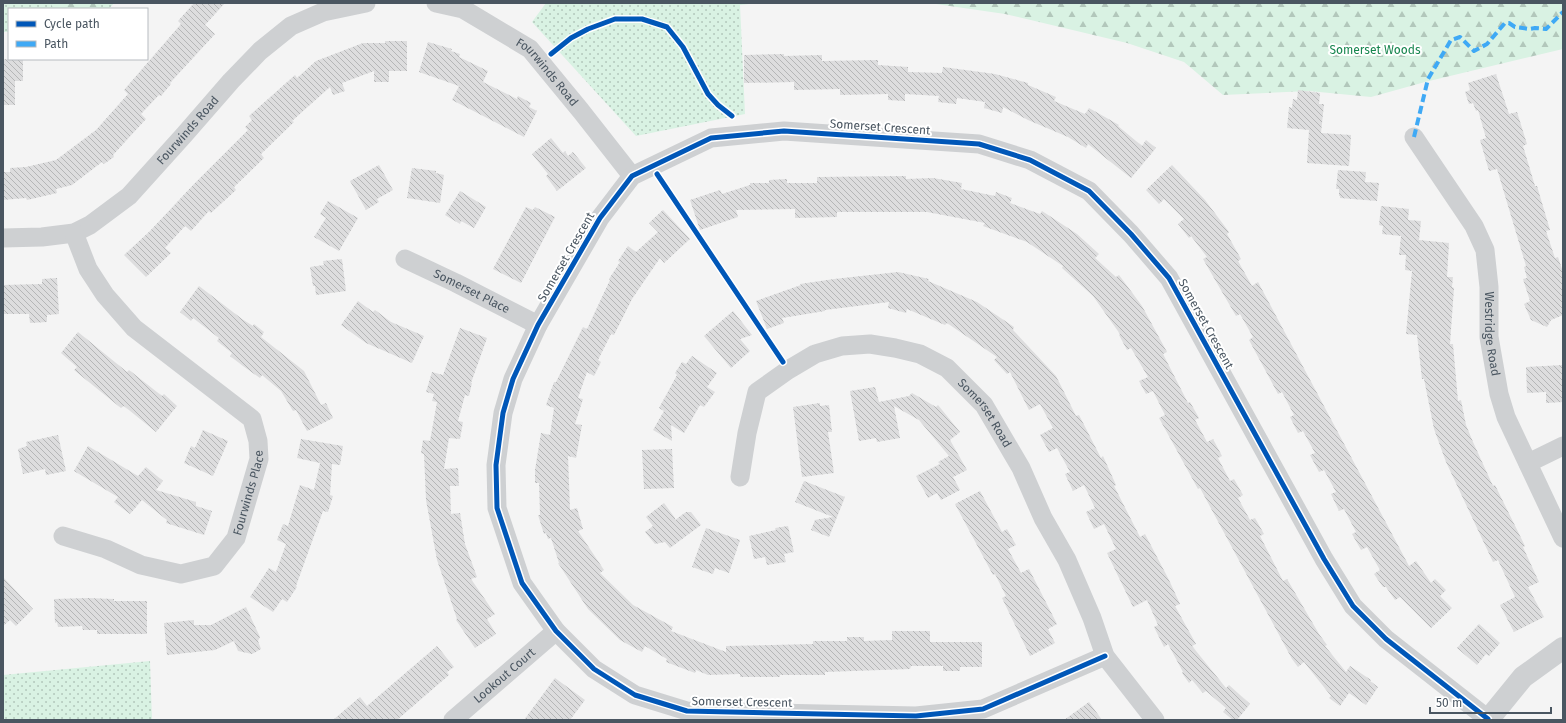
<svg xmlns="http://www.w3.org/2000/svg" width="1566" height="723" viewBox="0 0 1566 723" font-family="'Fira Sans',sans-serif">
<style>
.green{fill:url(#green-dots)}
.forest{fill:url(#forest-firs)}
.building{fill:url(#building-back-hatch)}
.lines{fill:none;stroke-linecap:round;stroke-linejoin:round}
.minor{stroke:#ced0d2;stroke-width:19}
.tertiary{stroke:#ced0d2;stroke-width:22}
.quiet{stroke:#3fa9f5;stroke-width:4;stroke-dasharray:8 4;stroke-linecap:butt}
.cycleway-casing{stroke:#fff;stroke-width:8}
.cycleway{stroke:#0057b8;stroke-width:5}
.labels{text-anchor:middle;stroke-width:4;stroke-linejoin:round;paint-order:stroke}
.park-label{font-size:12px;fill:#17864f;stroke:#fff}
.street-label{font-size:12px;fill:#4a5661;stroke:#fff}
</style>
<defs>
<pattern id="green-dots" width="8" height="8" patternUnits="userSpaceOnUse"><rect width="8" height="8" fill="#d9f2e3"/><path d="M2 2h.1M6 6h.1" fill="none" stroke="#b2c7bb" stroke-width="1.8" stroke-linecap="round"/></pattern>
<pattern id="forest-firs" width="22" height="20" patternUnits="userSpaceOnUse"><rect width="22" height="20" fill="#d9f2e3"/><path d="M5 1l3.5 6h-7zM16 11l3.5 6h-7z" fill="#b2c7bb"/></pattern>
<pattern id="building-back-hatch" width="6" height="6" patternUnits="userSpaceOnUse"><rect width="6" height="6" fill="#ddddde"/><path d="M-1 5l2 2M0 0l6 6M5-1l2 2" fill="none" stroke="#b5b6b7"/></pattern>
</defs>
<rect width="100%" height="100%" fill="#f4f4f4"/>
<!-- green -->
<path class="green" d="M3,3H114L109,9H9V32H3Z
M546,3H758L740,5L745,114L636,136L532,22Z
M150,661L152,720H3V675Z"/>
<!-- forest -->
<path class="forest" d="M51,3H100L95,9H51Z
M929,3H1563V49L1425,82L1371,97L1309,91L1223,95L1184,62L1127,43L1005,14Z"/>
<!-- building -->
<path class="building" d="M194,3H225L205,25L215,34L170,83L171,84L161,96L159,95L141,114L146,119L113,155L114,157L104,164L102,162L72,185L56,189L57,193L27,200L26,198L3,200V172H10V168L26,167L56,160L96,130L128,94L124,90L181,24L178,21Z
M385,41H407V71H389V82H374V71L342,83L345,91L333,95L330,87L292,121L294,122L261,154L264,158L234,187L236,190L211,213L209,211L191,231L185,226L165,248L171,253L146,277L124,255L150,231L194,184L248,130L245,127L252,120L249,116L295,75L297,78L316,61L363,43H385Z
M428,42L452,49L451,51L460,54L459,57L488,71L483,82L517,99L518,96L531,103L529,107L537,111L524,137L452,100L459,86L419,72Z
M784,54V56L822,55V61L878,60V65L908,67V72L942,73L943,67L995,74L1028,83V85L1056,97L1054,101L1085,114L1089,108L1119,125L1118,126L1142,146L1146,140L1156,148L1131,178L1088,144L1086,148L1068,137L1028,120L1003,107L1002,113L984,108L985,102L957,98L956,104L938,102L939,96L905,94V101L888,100V94L840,95V89L794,90V82L744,83V55Z
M3,59L23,60V81H15V105H3Z
M1496,74L1509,114L1517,112L1527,144L1523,146L1535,186H1537L1550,230L1546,231L1555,258L1558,257L1563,272V315L1551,320L1547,327L1531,320L1524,304L1530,301L1523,279L1527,278L1524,267L1526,266L1497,169L1489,171L1480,140L1486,138L1478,110L1476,111L1473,103L1469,104L1465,92L1470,90L1468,83Z
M1298,90L1320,93L1319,104H1324L1321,133L1351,135L1349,166L1307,163L1309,130L1287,128L1289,107L1292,108L1293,99L1297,100Z
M551,138L563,153L565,151L568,156L573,152L586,168L557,191L546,176L548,174L532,154Z
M379,165L393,190L377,199L379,202L366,210L350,181Z
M1172,165L1205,200L1229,232L1227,234L1241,259L1238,261L1252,286L1258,282L1409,566L1416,561L1431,583L1435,579L1446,590L1440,596L1452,608L1431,628L1400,597L1395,600L1386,587H1383L1374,574L1380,570L1367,547L1361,550L1352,534L1356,532L1344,509L1339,511L1331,494L1336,492L1324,470L1319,472L1310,455L1315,453L1303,431L1298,433L1290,417L1294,415L1282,392L1278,394L1249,340L1253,337L1240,314L1236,316L1203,259L1207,257L1191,236L1189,238L1178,224L1184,219L1164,199L1159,204L1146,190Z
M412,168L436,171V173L444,175L440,203L407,198Z
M1338,170L1366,172L1365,182L1379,183L1377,201L1340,198V196H1339V189H1336Z
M906,176V179L933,178L962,183L961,189L995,196L996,192L1012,198L1010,203L1040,214L1042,211L1077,234L1099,254L1095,258L1116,277L1119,275L1142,306L1167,352L1163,354L1188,403L1190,402L1199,418L1195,420L1207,442L1213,439L1222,456L1218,458L1230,481L1234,479L1243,495L1238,498L1250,520L1255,518L1264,534L1260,536L1283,581L1287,579L1319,634L1327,645L1325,646L1346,672L1350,666L1371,680L1370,681L1378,687L1366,705L1349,693L1340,706L1329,698L1331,696L1304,662L1298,667L1292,659L1200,488L1198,489L1159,418L1165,415L1153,391L1146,394L1139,381L1148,377L1131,348L1127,350L1119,335L1120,334L1093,296L1062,268L1063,266L1027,242L983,226L985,223L927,212H837V217L795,218V209L736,210L738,217L700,230L690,200L720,190L722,194L750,185V183H769V180L787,179V183H817V177Z
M460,191L486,207L474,228L461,221L460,224L445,215Z
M328,201L358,218L339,251L314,237L326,218L320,214Z
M1381,206L1409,209L1408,220L1421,221L1419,240L1449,243L1447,277H1453L1452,287L1454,288L1450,344H1453L1458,401L1461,400L1466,425L1473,442L1493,486L1495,485L1525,546L1523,547L1539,582L1528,587L1544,617L1514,632L1500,605L1515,597L1498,560L1493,562L1446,462L1434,429L1424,379H1422L1417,335L1406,334L1412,271L1405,270L1406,255H1399L1401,236L1382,234L1383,226L1379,225Z
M526,207L533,210L535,207L555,217L521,283L493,269Z
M663,210L690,239L664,263L660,258L632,299L614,335L611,334L598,360L601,362L594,376L587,372L578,398L583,399L575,424L582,425L576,458L568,456L570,510L577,508L583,529L578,531L604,570L600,573L633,605L673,627L671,631L726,652V646L813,644V641H847V637H864V641L892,640V631H930V642H982V667H960V671H943V666H911L910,669L825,672V675H780V677H740V674L708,675L696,670L695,673L666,662L667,659L645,646L642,652L620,640L588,609L558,563H559L551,538L548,539L546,533L544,534L538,515H540L539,483H535V470L541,433L550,435L554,408L546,405L554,382H556L583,327L587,329L610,280L609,279L620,262L618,261L628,246L636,252L658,232L649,223Z
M342,259L346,291L316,295L315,286H313L310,267L324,265L323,261Z
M898,272L929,279L928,281L977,302L1014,327L1013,330L1056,376L1076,416L1079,415L1101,458L1103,456L1116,485L1114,486L1140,537L1145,534L1169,580L1180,604L1175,606L1196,644L1192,646L1226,688L1229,685L1250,704L1237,720H1233L1223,712L1226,708L1206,691L1203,693L1192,680L1189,683L1182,673L1183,672L1168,644L1164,647L1154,627L1158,625L1147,600L1133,607L1107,553L1116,549L1104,524L1094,529L1086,512L1095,508L1084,485L1073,491L1065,474L1070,472L1057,448L1049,452L1040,435L1053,428L1040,404L1029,410L1010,372L1007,374L994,360L997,357L947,323L945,325L907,309L906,313L888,308L889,302L825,310V311L782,318L784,323L767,329L756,301L801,285L800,284L834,279Z
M57,278L59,314L47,315V322L30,323L29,314H3V285L42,284V279Z
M199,286L242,319L253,326L254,324L264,332L261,337L304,371L321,405L326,403L333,418L307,431L296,410L293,411L281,391L262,375L260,378L243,366L230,356L232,353L217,341L219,338L193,318L191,321L180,312Z
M358,301L373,312L375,310L391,322L424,336L412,363L366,343L341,325Z
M733,311L752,335L740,339L750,351L731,368L704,336Z
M460,328L487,338L471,383H472L469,396L465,395L458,421L463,422L460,439L449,438L444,469L458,468L459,486H450L451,514L460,513L465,544L477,577L471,579L495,614L487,619L496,634L475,648L456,620L457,619L437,560L426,500L424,454L421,453L423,440L430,441L437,402L432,401L434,394L426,392L432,372L443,375Z
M78,332L127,372L129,370L162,396L164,394L177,406L156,432L124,406L121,408L74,370L77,367L61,353Z
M692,356L717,373L707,387L715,392L704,407L700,405L684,433L671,425L672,441L653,430L664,411L659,408L677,375L675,373L682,362L686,364Z
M1563,365V402L1546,403V392L1527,393L1526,367Z
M875,387L879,402L909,396L912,393L936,407L938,405L960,432L950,440L967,470L953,477L960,490L941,500L937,493L928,498L916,476L940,464L938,462L949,456L919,420L894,406L900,438L877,442L876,438L859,441L850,391Z
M820,403V406L829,405L832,432H828L834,473L802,477L793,407Z
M203,430L228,441L213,476L184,463L191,446L195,448Z
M58,435L66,471L46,475L45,469L23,474L18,449L27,446L26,442Z
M301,439L343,446L340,465L332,464L330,495L333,496L328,512L323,511L296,586L297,587L287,602L282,599L273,612L250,597L269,568L276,572L286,544L277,540L283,524L288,526L300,485L314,490L320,463L297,458Z
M88,446L138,476L146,467L163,481L156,490L196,502V506L212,511L204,535L166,523L167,520L142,500L130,514L114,502L118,497L74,471Z
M672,449L674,488L644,489L642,450Z
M804,481L845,497L829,537L811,530L815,520L833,517L795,502Z
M980,491L1002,532L1007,529L1016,545L1008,549L1021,573L1029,569L1057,624L1048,629L1055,643L1030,656L1002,598L1006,596L995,574L993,575L955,504Z
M664,503L675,518V520L686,512H691L701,525L670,548L665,542L655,544L645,532L653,526L646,517Z
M788,526L794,552L784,554L786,562L767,565L765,557L754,559L749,536L776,530L775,528Z
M706,528L740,540L729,573L715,568L713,574L692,567Z
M3,577L33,609L16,626L10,620L3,626Z
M88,598L114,599V601H147V634H97V630H83L82,626L58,627L57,622L55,623L54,599Z
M246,607L260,637L258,641L261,649L252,654L238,651L234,641L215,650L167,655L164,623L194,620V625H211Z
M1479,624L1500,643L1489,656L1486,654L1477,665L1457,648Z
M437,646L454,667L447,672L449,675L397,720H333L360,697L367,706Z
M555,678L585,700L570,720H524Z
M1089,702L1102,720H1064Z"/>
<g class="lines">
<!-- minor -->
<g class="minor">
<path id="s1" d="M436,3L463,9L530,49L581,111L632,176"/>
<path id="s2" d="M1414,137L1474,226L1485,250L1489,287V337L1499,394L1506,417L1563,538"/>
<path id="s3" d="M3,238L42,237L74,233L90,225L129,196L184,135L231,81L260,51L291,26L323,12L366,3"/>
<path id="s4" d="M405,259L456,283L538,325"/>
<path d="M1528,463L1563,446"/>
<path id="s5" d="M740,477L747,433L757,392L788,370L815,354L842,346L870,344L895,348L920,354L947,368L984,405L1021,468L1043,518L1067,560L1092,618L1105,656L1155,720"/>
<path id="s6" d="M63,536L106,549L141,565L181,574L214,566L236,538L259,459L258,441L252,419L134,328L105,295L88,269L74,233"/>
<path d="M1105,656L983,709L916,716L687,711L635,695L594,669L556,631L522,583L497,508L496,465L503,413L513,379L538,325L600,218L632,176L711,138L784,131L979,144L1030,160L1089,191L1131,234L1169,278L1324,559L1353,606L1386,639L1488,719"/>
<path id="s7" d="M453,720L556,631"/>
</g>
<!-- tertiary -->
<path class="tertiary" d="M1488,720L1523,677L1563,648"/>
<!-- quiet -->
<path class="quiet" d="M1414,137L1428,79L1451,40L1460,37L1474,51L1487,44L1505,23H1509L1515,27L1529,29L1535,28L1546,29L1563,12"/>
<defs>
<path id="cycleway" d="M551,54L571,38L588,29L615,19H642L667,27L683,47L708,94L718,105L732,116
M657,174L783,362
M1105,656L983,709L916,716L687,711L635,695L594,669L556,631L522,583L497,508L496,465L503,413L513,379L538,325L600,218L632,176L711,138L784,131L979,144L1030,160L1089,191L1131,234L1169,278L1324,559L1353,606L1386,639L1488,719"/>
</defs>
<!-- cycleway casing -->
<use href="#cycleway" class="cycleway-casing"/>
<!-- cycleway -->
<use href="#cycleway" class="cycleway"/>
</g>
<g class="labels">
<!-- park labels -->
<g class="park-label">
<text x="1375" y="54">Somerset Woods</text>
</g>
<!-- street labels -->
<g class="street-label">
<text dy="4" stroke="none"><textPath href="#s1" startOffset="134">Fourwinds Road</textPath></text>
<text transform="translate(880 127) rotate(4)" y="4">Somerset Crescent</text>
<text dy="4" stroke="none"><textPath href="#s3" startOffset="226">Fourwinds Road</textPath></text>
<text transform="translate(566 257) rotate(-60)" y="4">Somerset Crescent</text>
<text dy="4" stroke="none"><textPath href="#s4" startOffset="74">Somerset Place</textPath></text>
<text transform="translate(1206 324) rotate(61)" y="4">Somerset Crescent</text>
<text dy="4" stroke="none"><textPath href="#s2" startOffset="218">Westridge Road</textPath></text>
<text dy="4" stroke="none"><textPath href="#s5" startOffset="353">Somerset Road</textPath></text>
<text dy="4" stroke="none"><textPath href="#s6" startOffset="241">Fourwinds Place</textPath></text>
<text dy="4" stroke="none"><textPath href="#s7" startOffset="68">Lookout Court</textPath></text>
<text transform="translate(742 702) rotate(1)" y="4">Somerset Crescent</text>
</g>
</g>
<!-- border -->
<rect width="1566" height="723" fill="none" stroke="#4a5661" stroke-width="8"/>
<!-- legend -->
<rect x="8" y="8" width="140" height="52" fill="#ffffff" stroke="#b7bbc0"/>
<rect x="16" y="21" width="20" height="6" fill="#0057b8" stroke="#b7bbc0"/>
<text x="44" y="28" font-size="12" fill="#4a5661">Cycle path</text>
<rect x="16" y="41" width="20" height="6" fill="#3fa9f5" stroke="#b7bbc0"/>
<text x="44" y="48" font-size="12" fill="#4a5661">Path</text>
<!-- scale -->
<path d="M1430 707v6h121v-6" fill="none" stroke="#4a5661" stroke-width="2"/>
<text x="1436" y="707" font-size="12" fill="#4a5661" stroke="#ffffff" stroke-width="3" paint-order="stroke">50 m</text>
</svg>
